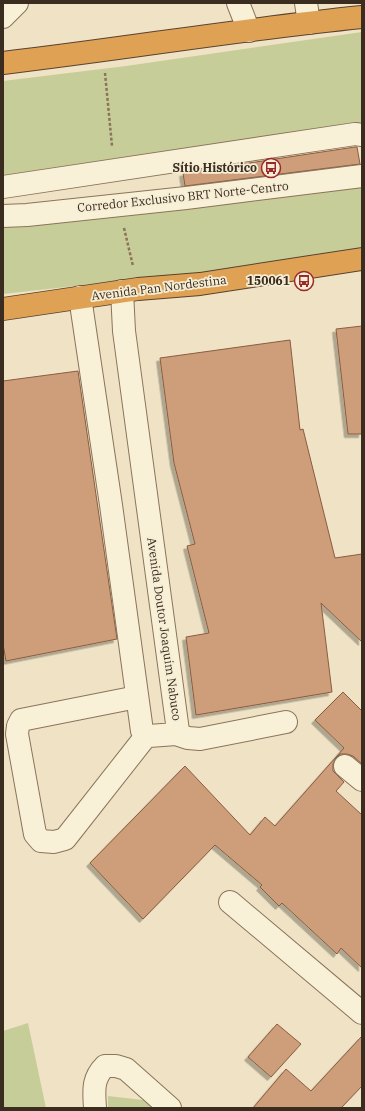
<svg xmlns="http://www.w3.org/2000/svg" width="365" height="1111" viewBox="0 0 365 1111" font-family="'IBM Plex Serif',serif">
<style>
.green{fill:#c7cd98}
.building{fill:#ce9d7a;stroke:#8a5d40;filter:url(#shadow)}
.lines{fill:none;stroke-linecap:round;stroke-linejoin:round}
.minor-casing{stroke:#8a745b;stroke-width:24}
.highway-casing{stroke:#58422f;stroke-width:24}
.path{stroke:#8a745b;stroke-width:2.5;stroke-dasharray:3 2;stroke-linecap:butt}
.minor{stroke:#f9f0d8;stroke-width:22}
.highway{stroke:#dfa255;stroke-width:22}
.labels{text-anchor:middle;stroke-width:3.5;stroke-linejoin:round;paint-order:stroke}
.poi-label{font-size:12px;font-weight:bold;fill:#3a2c1f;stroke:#f6edd5;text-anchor:end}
.street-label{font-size:12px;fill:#3a2c1f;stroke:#f6edd5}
</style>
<defs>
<filter id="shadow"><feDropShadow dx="-3.5" dy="3.5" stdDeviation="0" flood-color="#0004"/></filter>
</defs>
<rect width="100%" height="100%" fill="#efe2c5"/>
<!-- green -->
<path class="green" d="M362,32V130L3,178V81L126,66Z
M362,171V249L291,262L3,294V212Z
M28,1023L46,1108H3V1031Z
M108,1096L151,1101L158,1108H108Z"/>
<!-- building -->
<path class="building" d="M355,147H357L360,164L185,186L183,173Z
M362,326V434H348L336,329Z
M290,340L300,430L303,429L335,558L362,554V642L321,603L332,692L196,715L186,637L209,633L187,546L195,544L174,463L160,358Z
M78,371L117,639L6,661L3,644V381Z
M343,692L362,711V764L353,756L347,754H340L336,758L333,764V771L344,782L336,791L362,815V968L341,948L337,954L282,903L279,906L260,887L262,885L215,845L143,919L90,863L185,766L250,835L265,817L275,826L344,748L315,720Z
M277,1024L301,1044L271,1077L248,1057Z
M362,1036V1086L341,1108H253L286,1069L311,1091Z"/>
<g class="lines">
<defs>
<path id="minor" d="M238,3L249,31
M306,3L309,23
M3,17L17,3
M3,187L355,134L362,135
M3,216L27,215L186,198L362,176
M80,297L111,505L142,731L146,736H149L176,734L178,731L124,331L122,291
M137,697L21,720L18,726L17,734L35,834L41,841L54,842L65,839L146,736
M176,734L188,738L200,739L286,722
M345,766L362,780
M230,902L362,1013
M95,1108C94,1091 92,1079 105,1066H116L126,1069L170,1108"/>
<path id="highway" d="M3,63C123,49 242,29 362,17
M3,309L138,289L200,284L362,259"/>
</defs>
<!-- minor casing -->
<use href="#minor" class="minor-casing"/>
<!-- highway casing -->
<use href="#highway" class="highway-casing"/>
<!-- path -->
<path class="path" d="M105,73L112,146
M124,228L133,266"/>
<!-- minor -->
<use href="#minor" class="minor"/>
<!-- highway -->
<use href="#highway" class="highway"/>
</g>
<!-- icons -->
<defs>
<symbol id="bus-ring" viewBox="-11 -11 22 22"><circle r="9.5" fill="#f6edd5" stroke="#9a292a" stroke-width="1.5"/><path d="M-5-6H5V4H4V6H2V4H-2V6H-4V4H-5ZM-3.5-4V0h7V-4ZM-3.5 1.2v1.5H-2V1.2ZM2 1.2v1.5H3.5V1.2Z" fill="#9a292a"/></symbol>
</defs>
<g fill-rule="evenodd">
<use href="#bus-ring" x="260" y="157" width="22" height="22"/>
<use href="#bus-ring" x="293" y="270" width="22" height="22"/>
</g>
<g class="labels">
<!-- poi labels -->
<g class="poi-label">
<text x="257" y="172">Sítio Histórico</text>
<text x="290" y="285">150061</text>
</g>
<!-- street labels -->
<g class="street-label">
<text transform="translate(183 197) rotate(-6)" y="4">Corredor Exclusivo BRT Norte-Centro</text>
<text transform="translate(159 288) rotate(-7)" y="4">Avenida Pan Nordestina</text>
<text transform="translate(164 629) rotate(82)" y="4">Avenida Doutor Joaquim Nabuco</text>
</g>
</g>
<!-- border -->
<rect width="365" height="1111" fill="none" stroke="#3a2c1f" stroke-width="8"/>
</svg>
